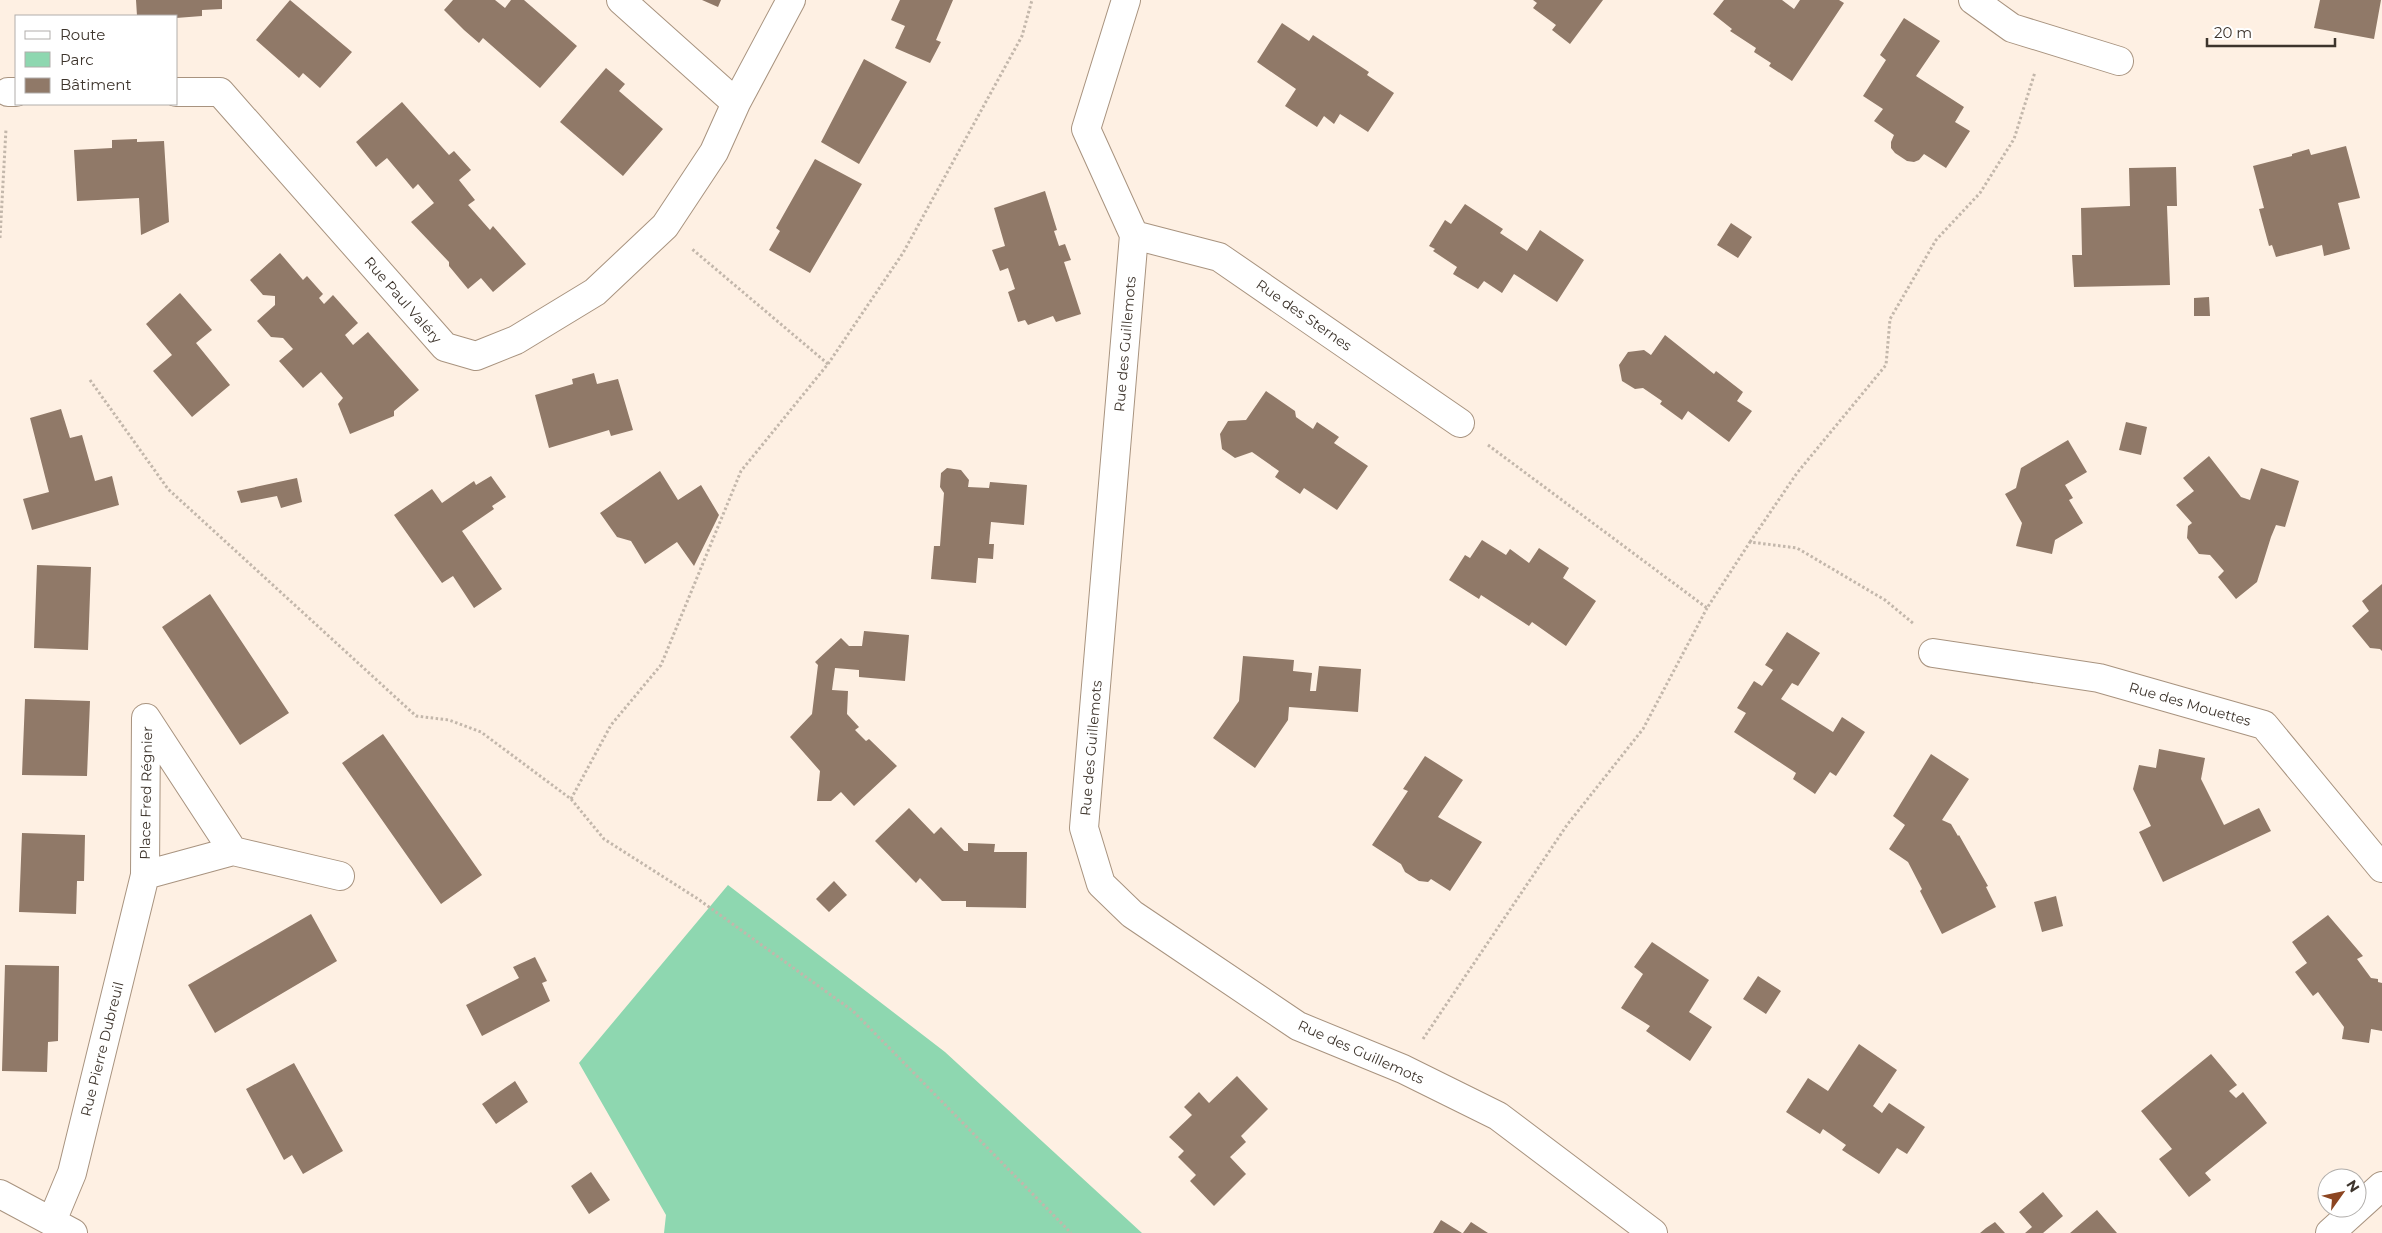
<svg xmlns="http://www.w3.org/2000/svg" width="2382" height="1233" viewBox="0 0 2382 1233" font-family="Montserrat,sans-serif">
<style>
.green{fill:#8ed7b0}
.building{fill:#907968}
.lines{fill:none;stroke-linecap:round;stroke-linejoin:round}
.minor-casing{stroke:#a8937f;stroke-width:30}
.path{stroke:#c3b7ab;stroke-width:3;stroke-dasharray:2.5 2.5;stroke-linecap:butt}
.minor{stroke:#fff;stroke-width:28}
.labels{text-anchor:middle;stroke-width:5;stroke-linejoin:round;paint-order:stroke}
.street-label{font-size:14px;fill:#3d342c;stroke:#fff}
</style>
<rect width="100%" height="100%" fill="#fef0e3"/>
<!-- green -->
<path class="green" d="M728,885L945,1052L1142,1233H664L666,1215L579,1063Z"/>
<!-- building -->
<path class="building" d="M136,0H222V9L202,10V16L176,18L137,16Z
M290,0L352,52L320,88L303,73L299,78L256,40Z
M453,0H495L505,8L511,0H524L577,46L540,88L483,38L479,43L464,30L444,10Z
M702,0H721L718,7Z
M900,0H953L936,40L941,42L930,63L895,48L905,26L891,20Z
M1533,0H1603L1570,44L1552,30L1556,25L1533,8L1537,3Z
M1724,0H1782L1794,9L1800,0H1839L1844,3L1792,81L1769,66L1771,63L1754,52L1756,48L1730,31L1732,29L1713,14Z
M2320,0H2381L2374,39L2314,28Z
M1904,18L1940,41L1916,76L1964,107L1955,122L1970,131L1946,168L1924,154L1919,160L1914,162L1907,161L1895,153L1891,148V142L1894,135L1874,121L1883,109L1863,96L1886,60L1880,55Z
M1282,23L1309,41L1313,35L1369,72L1367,75L1394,93L1368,132L1340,114L1334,124L1324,116L1317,127L1285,106L1296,89L1257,62Z
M864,59L907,82L859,164L821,142Z
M606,68L625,84L619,91L663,129L623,176L560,122Z
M402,102L449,155L454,151L471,170L459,180L475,200L468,205L490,230L493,226L526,264L493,292L481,278L468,289L449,266V262L411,222L434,203L418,184L413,189L387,158L376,167L356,142Z
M137,139V142L164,141L169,222L141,235L139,198L77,201L74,150L112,148V140Z
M2346,146L2360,198L2338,203L2350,249L2324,256L2322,245L2276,257L2272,245L2269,246L2259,209L2264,208L2253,166L2292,156V154L2309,149L2311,155Z
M815,159L862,184L810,273L769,250L780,231L776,228Z
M2176,167L2177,206H2167L2170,285L2074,287L2072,255H2082L2081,208L2130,206L2129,168Z
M1045,191L1057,230L1054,231L1059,246L1065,244L1071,260L1064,262L1081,314L1056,322L1053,316L1028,325L1025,320L1018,322L1008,292L1015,289L1008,268L1000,271L992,250L1005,246L994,208Z
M1465,204L1503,229L1500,233L1527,251L1540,230L1584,260L1557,302L1514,274L1502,293L1484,281L1478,289L1453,274L1457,267L1433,251L1435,249L1429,246L1445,220L1451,224Z
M1731,223L1752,237L1738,258L1717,245Z
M280,253L303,280L307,276L323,294L319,298L324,304L333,295L358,323L345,335L353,345L368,332L419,390L394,411V416L350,434L338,404L343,398L321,372L303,388L279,361L293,349L283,338L271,337L257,321L275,305V296L263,295L250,280Z
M180,293L212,330L196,343L230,385L192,417L153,371L172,355L146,324Z
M2209,297L2210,316H2194V298Z
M1665,335L1714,374L1716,371L1743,392L1737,401L1752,411L1729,442L1688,411L1682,420L1660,404L1662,401L1643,388L1635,389L1622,381L1619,365L1628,352L1644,350L1651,355Z
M594,373L597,384L618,379L633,430L611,436L609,430L549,448L535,395L573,384L572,379Z
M1266,391L1295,411L1296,417L1313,429L1317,422L1339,437L1334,443L1368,466L1337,510L1304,488L1300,494L1275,477L1279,471L1252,452L1235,458L1222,449L1220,434L1228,421L1246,420Z
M61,409L70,438L82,435L95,481L112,476L119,505L32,530L23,499L49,492L30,418Z
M2126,422L2147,427L2141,455L2119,450Z
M2068,440L2087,472L2065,485L2073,498L2069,500L2083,523L2055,540L2052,554L2016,546L2022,523L2005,494L2016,488L2021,468Z
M2209,456L2241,497L2250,500L2261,468L2299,481L2285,527L2276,525L2271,537L2257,582L2236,599L2218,577L2224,571L2210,555L2199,554L2187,538L2188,526L2192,523L2176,505L2194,491L2183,478Z
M947,468L961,470L969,480L968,487L989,488L990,482L1027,485L1024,525L991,522L989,544H994L993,559L978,558L976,583L931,579L934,546H940L944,493L940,487L941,473Z
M660,471L678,500L701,485L719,515L694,566L677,542L645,564L631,541L617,537L600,513Z
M491,476L506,497L492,506L494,509L462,531L502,589L474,608L453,576L442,583L394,515L432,489L442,503L474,481L476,485Z
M297,478L302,502L281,508L277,496L241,503L237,491Z
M1482,540L1506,555L1510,549L1529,563L1539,548L1569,568L1563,578L1596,601L1566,646L1532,622L1529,626L1481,595L1479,599L1449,580L1465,555L1470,558Z
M37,565L91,567L88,650L34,648Z
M2382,584V651L2380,649L2370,648L2352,626L2369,611L2362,601Z
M210,594L289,713L240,745L162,627Z
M864,631L909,635L905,681L859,677V670L835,668L832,690L848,691L847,714L859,727L855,730L866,741L869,739L897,766L854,806L841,792L831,801H817L820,771L790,737L812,714L818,665L815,662L841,638L849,646H862Z
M1787,632L1820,653L1798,686L1792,683L1781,699L1833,732L1842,717L1865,732L1836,776L1830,772L1815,794L1793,779L1796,773L1734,732L1746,713L1737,708L1754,681L1762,686L1773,670L1765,665Z
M1243,656L1294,660L1293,671L1312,673L1310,691H1316L1319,666L1361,669L1358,712L1289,707L1288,720L1255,768L1213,738L1239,701Z
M25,699L90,701L87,776L22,775Z
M383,734L482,875L441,904L342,763Z
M2159,749L2205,758L2201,779L2224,825L2259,808L2271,831L2163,882L2139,832L2151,826L2133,789L2139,765L2156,768Z
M1931,754L1969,779L1942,820L1951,824L1958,836L1959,835L1988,886L1986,887L1996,907L1942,934L1920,891L1922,889L1908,862L1889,849L1905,825L1893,816Z
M1425,756L1463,780L1438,817L1482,842L1450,891L1431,879L1428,882L1419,881L1405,872L1401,864L1372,845L1408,791L1403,789Z
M909,808L934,834L941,827L964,851H968V843L995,844L994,852H1027L1026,908L966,907V901H942L920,878L916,883L875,841Z
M22,833L85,835L84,881H77L76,914L19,912Z
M834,881L847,895L829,912L816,899Z
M2056,896L2063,926L2042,932L2034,902Z
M311,914L337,961L215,1033L188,985Z
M2328,915L2363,956L2357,959L2371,978L2378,979V982L2382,983V1031L2371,1029L2369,1043L2342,1039L2344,1027L2318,992L2313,996L2295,972L2307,963L2292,942Z
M1652,942L1709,980L1689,1012L1712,1027L1690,1061L1646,1031L1650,1026L1621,1008L1643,974L1634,967Z
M535,957L547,981L542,983L550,1001L482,1036L466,1005L519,978L513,967Z
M5,965L59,966L58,1041L48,1042L47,1072L2,1071Z
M1758,976L1781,991L1766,1014L1743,999Z
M1859,1044L1897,1070L1873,1106L1882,1113L1889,1103L1925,1127L1907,1154L1897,1148L1879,1174L1842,1150L1846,1145L1823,1129L1820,1134L1786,1112L1808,1078L1828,1091Z
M2211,1054L2237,1085L2229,1091L2236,1098L2243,1092L2267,1123L2205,1173L2211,1180L2189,1197L2159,1159L2172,1149L2141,1111Z
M294,1063L343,1151L303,1174L292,1155L284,1160L246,1089Z
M1237,1076L1268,1109L1241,1136L1246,1142L1230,1157L1246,1174L1214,1206L1190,1181L1196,1175L1178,1157L1184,1151L1169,1137L1192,1115L1184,1107L1199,1092L1209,1103Z
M515,1081L528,1102L496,1124L482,1104Z
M591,1172L610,1200L589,1214L571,1186Z
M2043,1192L2063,1216L2043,1233H2025L2032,1227L2019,1212Z
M2097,1210L2117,1233H2070Z
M1441,1220L1462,1233H1433Z
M1471,1222L1488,1233H1463Z
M1995,1222L2005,1233H1980L1986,1228Z"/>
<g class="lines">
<defs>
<path id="minor" d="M621,0L736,103L791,0
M1126,0L1086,129L1134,235L1084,828L1101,884L1132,914L1298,1026L1403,1069L1498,1116L1653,1233
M1973,0L2012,28L2119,61
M8,92H16
M176,92H220L445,347L476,356L516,340L595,292L665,226L714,152L736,103
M1134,235L1219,257L1460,423
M1933,653L2099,678L2264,725L2382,868
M233,851L146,718L145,875L233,851L340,876
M0,1194L73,1233
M52,1221L72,1173L145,875
M2330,1233L2382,1186"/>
</defs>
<!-- minor casing -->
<use href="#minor" class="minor-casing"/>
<!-- path -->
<path class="path" d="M0,238L6,129
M828,364L903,253L1022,36L1032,0
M90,380L168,489L416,716L449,720L481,732L571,799L604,839L698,899L853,1011L1071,1233
M1488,445L1707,608L1750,542L1797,548L1885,600L1914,624
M1750,542L1797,473L1886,365L1890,319L1936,240L1980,193L2014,139L2035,72
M571,799L611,725L661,665L741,471L828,364L692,249
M1423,1039L1567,825L1643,729L1707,608"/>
<!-- minor -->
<use href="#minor" class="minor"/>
</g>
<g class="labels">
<!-- street labels -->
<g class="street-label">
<text transform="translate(403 300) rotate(49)" y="5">Rue Paul Valéry</text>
<text transform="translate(1304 315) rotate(35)" y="5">Rue des Sternes</text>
<text transform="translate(1125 344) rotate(-85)" y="5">Rue des Guillemots</text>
<text transform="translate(2190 704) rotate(16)" y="5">Rue des Mouettes</text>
<text transform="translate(1091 748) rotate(-85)" y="5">Rue des Guillemots</text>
<text transform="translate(146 793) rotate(-89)" y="5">Place Fred Régnier</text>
<text transform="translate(102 1049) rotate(-76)" y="5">Rue Pierre Dubreuil</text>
<text transform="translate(1361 1052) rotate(24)" y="5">Rue des Guillemots</text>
</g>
</g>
<!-- legend -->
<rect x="15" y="15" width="162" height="90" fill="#ffffff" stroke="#b1aeab"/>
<rect x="25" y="31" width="25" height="8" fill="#ffffff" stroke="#b1aeab"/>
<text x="60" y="40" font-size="15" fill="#3d342c">Route</text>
<rect x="25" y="52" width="25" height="15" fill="#8ed7b0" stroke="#b1aeab"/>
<text x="60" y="65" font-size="15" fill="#3d342c">Parc</text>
<rect x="25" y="78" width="25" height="15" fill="#907968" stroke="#b1aeab"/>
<text x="60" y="90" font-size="15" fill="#3d342c">Bâtiment</text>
<!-- north arrow -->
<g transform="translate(2342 1193) rotate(57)"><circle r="24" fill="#ffffff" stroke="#b1aeab"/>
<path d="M0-4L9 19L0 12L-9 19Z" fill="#8c4521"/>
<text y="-8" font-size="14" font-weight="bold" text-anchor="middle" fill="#3d342c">N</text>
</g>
<!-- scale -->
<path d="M2207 38v8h128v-8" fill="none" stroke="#3d342c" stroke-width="2.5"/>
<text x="2214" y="38" font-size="15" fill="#3d342c" stroke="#ffffff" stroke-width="4" paint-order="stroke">20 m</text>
</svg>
